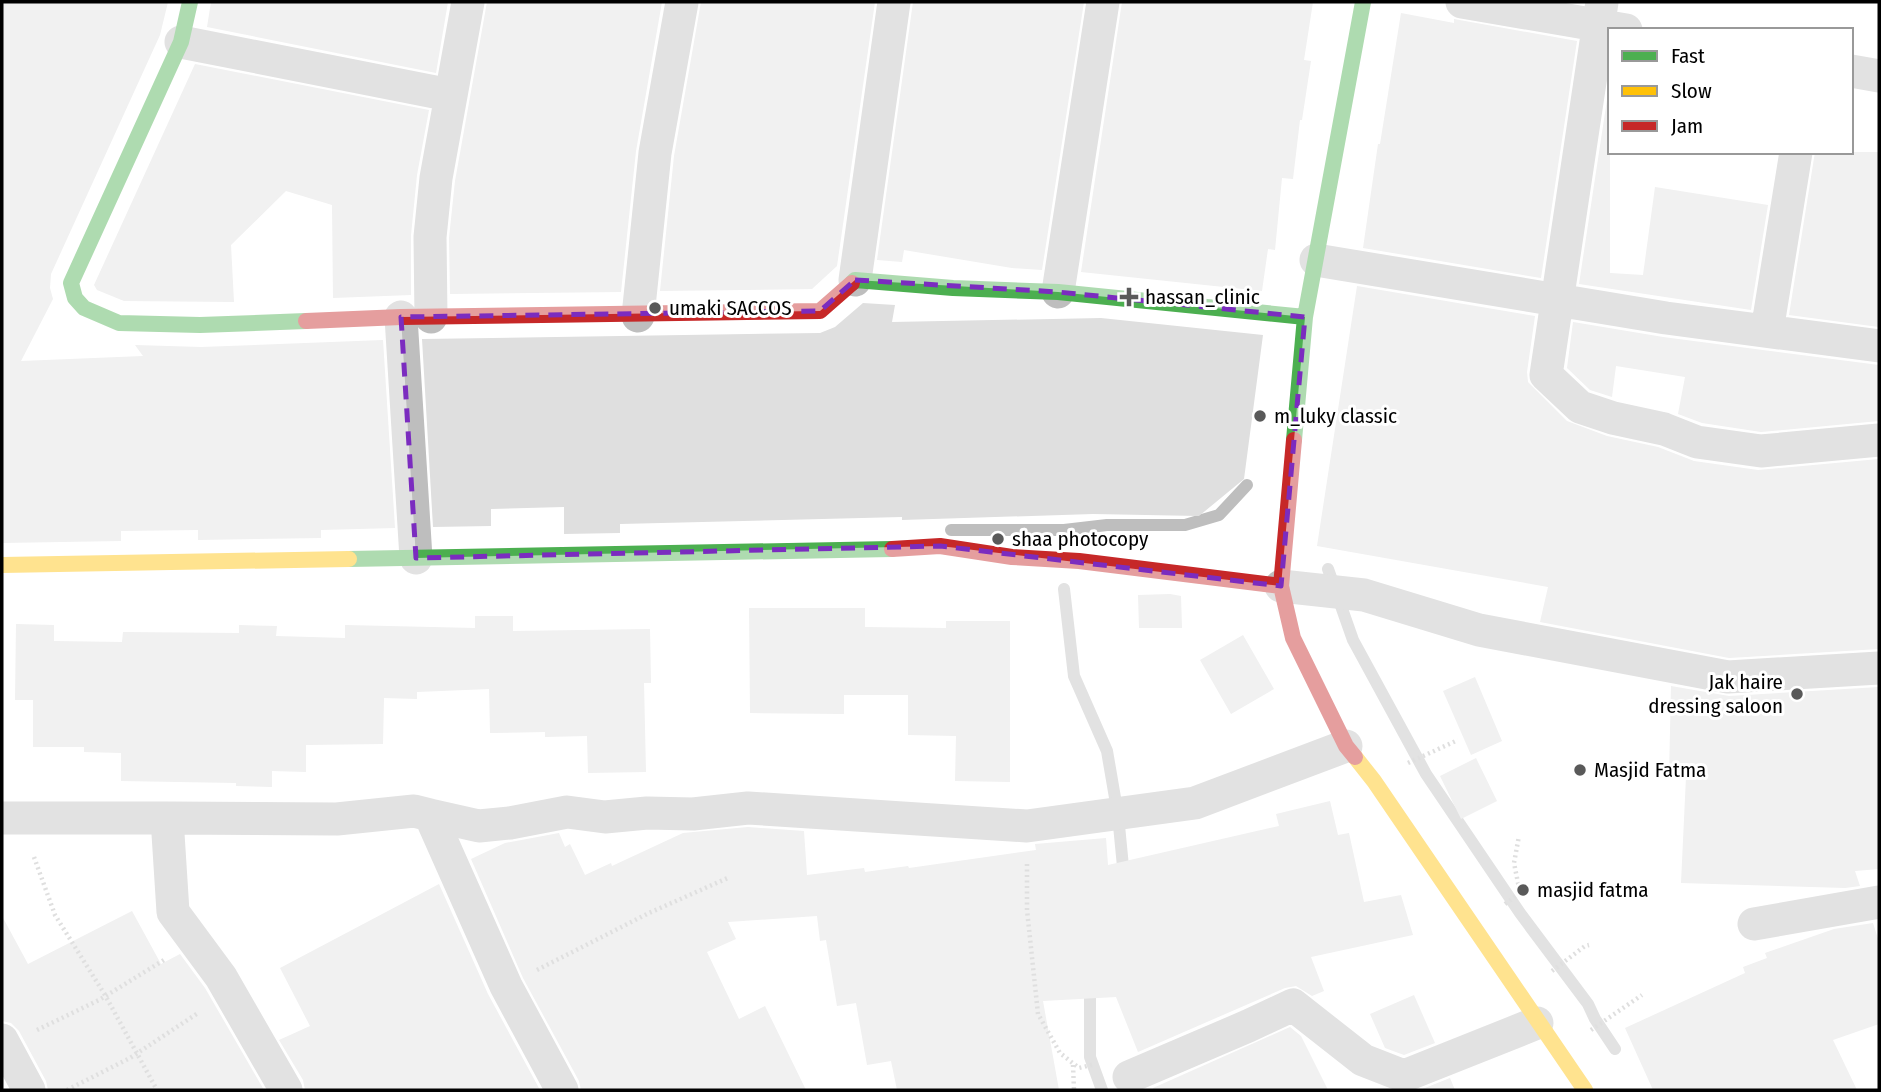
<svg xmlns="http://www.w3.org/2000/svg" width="1881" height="1092" viewBox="0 0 1881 1092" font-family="'Fira Sans Condensed',sans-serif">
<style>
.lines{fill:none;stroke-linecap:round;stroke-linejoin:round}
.stream{stroke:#bebebe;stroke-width:12}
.building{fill:#dfdfdf}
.path{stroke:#b9b9b9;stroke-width:4.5;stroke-dasharray:2 3.5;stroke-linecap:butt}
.street{stroke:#bebebe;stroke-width:33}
.fast{stroke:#4caf50;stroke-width:16}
.slow{stroke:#ffc107;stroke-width:16}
.jam{stroke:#c62828;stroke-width:16}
.marked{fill:none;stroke:#7b2cbf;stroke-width:5;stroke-dasharray:14 9;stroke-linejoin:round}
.poi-dot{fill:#595959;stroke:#fff;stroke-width:2.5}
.labels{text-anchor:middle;stroke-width:6;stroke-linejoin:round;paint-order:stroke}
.poi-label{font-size:21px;fill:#000;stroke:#fff;text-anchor:start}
</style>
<rect width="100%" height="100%" fill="#fff"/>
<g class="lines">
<!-- stream -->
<path class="stream" d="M951,530H1064L1107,525H1185L1219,515L1247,485
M1328,569L1353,640L1426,774L1520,913L1588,1004L1595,1019L1615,1049
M1064,589L1074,676L1107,751L1118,815L1124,877
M1090,984V1057L1102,1090"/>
</g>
<!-- building -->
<path class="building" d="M2,2H168L160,35L51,274L50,288L53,299L21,361L143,356L135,345L201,347L383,340L395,528L321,530V538L198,540V530L121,531V541L2,543Z
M211,2H448L436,73L207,27Z
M487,2H662L636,151L621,292L450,294L449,238L455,181Z
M701,2H875L837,266L812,289L660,291L674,156Z
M913,2H1084L1042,270L1012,268L904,250L902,262L877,260Z
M1122,2H1313L1304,60L1311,61L1302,120H1300L1293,179L1282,178L1275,250L1268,249L1262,291L1081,272Z
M1401,13L1454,23V19L1577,41L1541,278L1363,248L1378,144H1380Z
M195,64L429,110L417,175L411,235V295L333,298L332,205L286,191L231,245L234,302L124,301L97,290L94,285Z
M1610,80V273L1643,275L1655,187L1768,205L1751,310L1579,284Z
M1815,152H1879V327L1789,315Z
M1357,286L1535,316L1527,372L1528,382L1567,421L1607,436L1658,447L1694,461L1758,470L1879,459V649L1729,658L1540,622L1548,587L1317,546Z
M863,303L895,305L892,322L1101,318L1263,335L1244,479L1199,516L1093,514L902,520V517L620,524V533L564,534V507L491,509V526L433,527L422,339L820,333L835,327Z
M1573,322L1663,337L1879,365V421L1761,432L1702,423L1678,414L1685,377L1616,366L1612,397L1590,390L1567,368Z
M1170,594L1181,596L1182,628H1139L1138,595Z
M749,608H865V627L946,628V621H1010V782L955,781L956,736L908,735V695H844V714L750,713Z
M475,616H513V631L650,629L651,683H644L646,772L588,773L587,736L545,737V732L490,733L489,689L417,692V699L384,698L383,744L306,745V772L272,771V787L236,786V783L121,781V753L84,752V747H33V700H15L16,624L54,625V641L122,642L123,632L239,633V625L277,626L276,636L345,638V625L475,628Z
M1243,635L1274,689L1231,714L1200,660Z
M1475,677L1502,741L1471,755L1443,691Z
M1671,686L1729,696L1879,687V869L1855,871L1860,886L1845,888L1681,883L1686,777L1669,776Z
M1476,758L1497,801L1461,819L1440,776Z
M1330,801L1338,835L1349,833L1364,902L1401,895L1413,935L1311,957L1324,991L1312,996L1296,986L1285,988L1138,1052L1116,997L1043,1001L1059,1090H897L891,1061L867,1065L856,1003L837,1006L826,940L820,941L817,916L728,922L736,939L707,952L739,1019L765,1006L806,1090H581L579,1081L523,978L471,859L505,843L559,833L565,847L570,844L585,875L611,863L612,866L683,833L748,827L804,831L807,875L864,868L865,872L908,866L909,868L1036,850L1035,844L1106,838L1108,865L1279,826L1276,814Z
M439,884L488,994L540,1090H305L303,1080L279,1040L310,1026L280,968Z
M132,911L161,964L180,954L205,988L264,1090H48L46,1081L19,1031L11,1023L2,1021V916L28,964Z
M1873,923L1879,942V1024L1833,1040L1857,1090H1653L1625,1028L1745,973L1743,967L1767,958L1765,953L1834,929Z
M1414,995L1435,1043L1404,1055L1385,1048L1370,1014Z
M1290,1027L1301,1036L1328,1090H1154L1153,1088Z
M1450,1078L1455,1090H1420Z"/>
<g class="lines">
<!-- path -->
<path class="path" d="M1408,763L1458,740
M34,857L55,915L105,995L157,1090
M1027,864V910L1038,1014L1060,1053L1079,1068L1095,1064
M1505,904L1520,893L1514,863L1519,836
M537,970L649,913L730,877
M1552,971L1585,946L1589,945
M37,1030L99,1000L164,960
M1591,1030L1642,995
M1073,1065L1074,1090
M67,1090L130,1058L198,1013"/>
<!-- street -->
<path class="street" d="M1462,2L1626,30
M1602,2L1546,375L1580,407L1613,418L1664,429L1697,442L1761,451L1879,440
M181,42L450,95
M1851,71L1879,76
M1316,260L1666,318L1879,346
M855,280L894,2
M1058,292L1103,2
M638,316L655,153L682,2
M401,317L416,558
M431,317L430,237L436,178L468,2
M1767,331L1796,152
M1281,586L1364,595L1479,630L1728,677L1879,668
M430,815L479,826L510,823L567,812L605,817L647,813L693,814L748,808L1027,826L1195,803L1346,746
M2,818H167L173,912L221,977L286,1090
M167,818L337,819L414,811L430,815L506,986L562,1090
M1754,924L1879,902
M2,1040L29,1090
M1129,1077L1248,1026L1293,1005L1363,1060L1404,1076L1537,1023"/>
<!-- fast -->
<path class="fast" d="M190,2L181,42L71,283L75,298L84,308L119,323L200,325L306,321
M852,283L855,280L953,288L1058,292L1305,317
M1294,440L1305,317L1363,2
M349,559L892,549"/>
<!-- slow -->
<path class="slow" d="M2,565L349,559
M1355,757L1374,781L1585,1090"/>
<!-- jam -->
<path class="jam" d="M306,321L401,317L820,311L852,283
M1294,440L1281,586L1293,638L1346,746L1355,757
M892,549L940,546L1012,557L1079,561L1281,586"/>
</g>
<!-- marked area -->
<path d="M0 0H1881V1092H0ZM855,280L1058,292L1305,317L1281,586L940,546L416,558L401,317L820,311Z" fill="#fff" fill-opacity=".55" fill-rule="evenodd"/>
<path class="marked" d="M855,280L1058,292L1305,317L1281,586L940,546L416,558L401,317L820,311Z"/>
<!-- markers -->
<g class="poi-dot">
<path d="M1125.5 286.5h7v7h7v7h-7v7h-7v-7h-7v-7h7z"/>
<circle cx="655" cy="308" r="7"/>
<circle cx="1260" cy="416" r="7"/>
<circle cx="998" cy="539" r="7"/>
<circle cx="1797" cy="694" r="7"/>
<circle cx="1580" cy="770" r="7"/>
<circle cx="1523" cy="890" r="7"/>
</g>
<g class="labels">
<!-- poi labels -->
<g class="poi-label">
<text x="1145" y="304">hassan_clinic</text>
<text x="669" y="315">umaki SACCOS</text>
<text x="1274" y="423">m_luky classic</text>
<text x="1012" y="546">shaa photocopy</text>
<text x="1783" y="689" text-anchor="end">Jak haire<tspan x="1783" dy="24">dressing saloon</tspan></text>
<text x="1594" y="777">Masjid Fatma</text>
<text x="1537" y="897">masjid fatma</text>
</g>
</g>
<!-- border -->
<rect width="1881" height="1092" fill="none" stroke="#000000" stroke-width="7"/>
<!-- legend -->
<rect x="1608" y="28" width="245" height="126" fill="#ffffff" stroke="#999999" stroke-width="2"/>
<rect x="1622" y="51" width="35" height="10" fill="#4caf50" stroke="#999999" stroke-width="2"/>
<text x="1671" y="63" font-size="21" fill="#000000">Fast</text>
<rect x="1622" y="86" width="35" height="10" fill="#ffc107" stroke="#999999" stroke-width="2"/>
<text x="1671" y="98" font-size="21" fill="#000000">Slow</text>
<rect x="1622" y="121" width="35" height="10" fill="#c62828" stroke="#999999" stroke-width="2"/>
<text x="1671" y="133" font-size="21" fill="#000000">Jam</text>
</svg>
